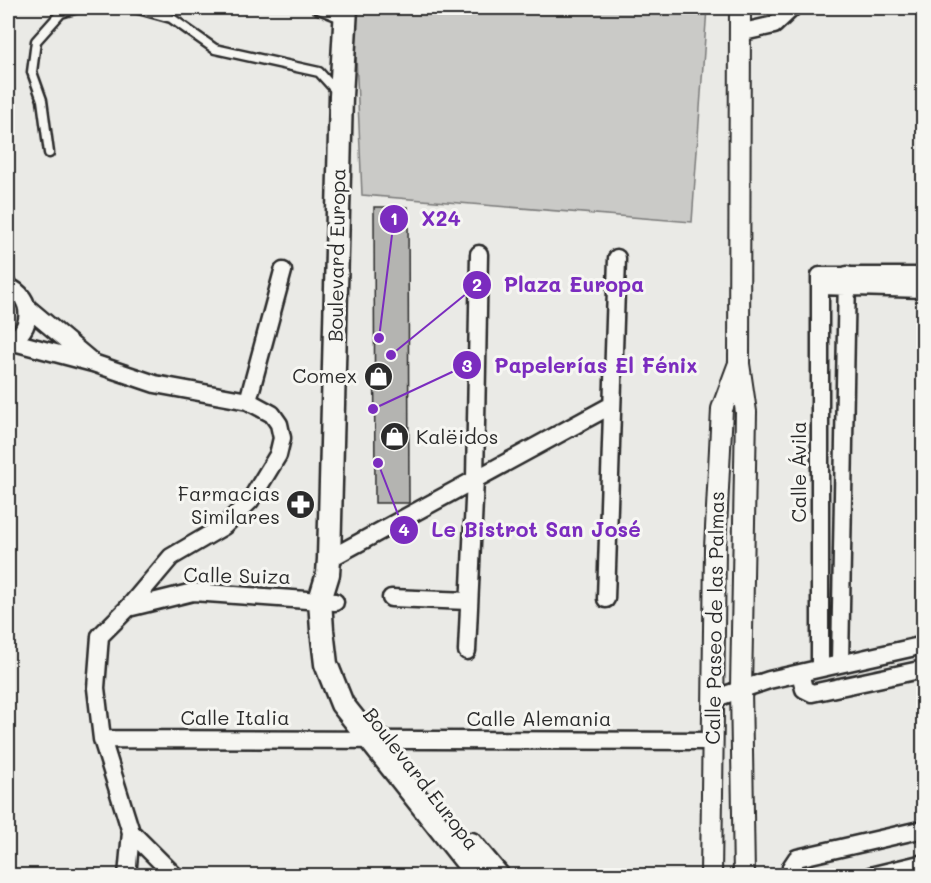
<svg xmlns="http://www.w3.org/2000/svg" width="931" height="883" viewBox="0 0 931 883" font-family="Mali,sans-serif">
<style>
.green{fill:#cacac7;stroke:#7a7a79;stroke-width:1.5}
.building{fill:#b4b4b1;stroke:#2b2b2b;stroke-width:1.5}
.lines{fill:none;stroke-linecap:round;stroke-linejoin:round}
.service-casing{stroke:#2b2b2b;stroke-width:13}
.minor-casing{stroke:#2b2b2b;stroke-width:21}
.tertiary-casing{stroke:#2b2b2b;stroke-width:24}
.secondary-casing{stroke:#2b2b2b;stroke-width:27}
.service{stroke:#f6f6f2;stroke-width:8}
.minor{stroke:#f6f6f2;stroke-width:16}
.tertiary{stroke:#f6f6f2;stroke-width:20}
.secondary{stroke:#f6f6f2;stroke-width:22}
.labels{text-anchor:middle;stroke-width:6;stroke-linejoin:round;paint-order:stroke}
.street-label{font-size:20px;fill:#2b2b2b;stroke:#f6f6f2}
.poi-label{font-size:20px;fill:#2b2b2b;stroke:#f6f6f2;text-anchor:end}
.leader{fill:none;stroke:#7b2cbf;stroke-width:2}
.callout-dot{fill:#7b2cbf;stroke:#f6f6f2;stroke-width:2}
.mark-label{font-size:18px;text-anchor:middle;font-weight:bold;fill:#fff}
.callout-label{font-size:21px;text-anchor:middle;font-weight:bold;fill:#7b2cbf;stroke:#f6f6f2;stroke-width:6;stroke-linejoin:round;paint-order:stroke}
</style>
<rect width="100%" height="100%" fill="#eaeae6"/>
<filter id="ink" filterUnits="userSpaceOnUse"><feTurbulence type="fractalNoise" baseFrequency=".0167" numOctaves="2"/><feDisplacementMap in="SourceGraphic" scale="12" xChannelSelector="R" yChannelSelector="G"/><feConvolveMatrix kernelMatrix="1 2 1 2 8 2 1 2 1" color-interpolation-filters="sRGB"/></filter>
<g filter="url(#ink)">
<!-- green -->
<path class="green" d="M354,8H707L692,222L362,195Z"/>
<!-- building -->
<path class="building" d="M374,207H408L409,503H375Z"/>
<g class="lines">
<defs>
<path id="service" d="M135,8L171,18L215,49L319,72L337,92
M316,8L344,19
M49,153L42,100L32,72L36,41L61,13L78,8"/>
<path id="minor" d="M739,33L774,25L792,8
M820,286L924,289
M8,287C34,296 34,332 8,342
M28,308L90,360
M10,341L93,363L155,384L248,401L272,414L279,424L282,438L278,455L250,501L224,526L171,557L128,608
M248,401L283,271
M329,559L612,405
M391,598L469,601
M606,599L617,258
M467,651L475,479L479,254
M840,663L847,275
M820,668V276H924
M800,673L804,689L812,693L924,669
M713,699L769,680L924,645
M102,739L711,741
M131,832L175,876
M127,876L131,832L102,739L96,688L100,636L128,608L193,592L335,602
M792,876L791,867L797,858L924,829
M870,876L924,863"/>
<path id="tertiary" d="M740,8L739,364L746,412L741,688L744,876
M711,876L715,548L722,409L738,366"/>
<path id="secondary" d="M346,8L341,96L329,559L328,574L320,600L322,630L326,664L342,704L478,876
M471,844L498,876"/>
</defs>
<!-- service casing -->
<use href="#service" class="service-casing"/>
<!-- minor casing -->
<use href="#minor" class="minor-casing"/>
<!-- tertiary casing -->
<use href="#tertiary" class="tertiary-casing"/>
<!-- secondary casing -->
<use href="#secondary" class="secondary-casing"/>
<!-- service -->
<use href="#service" class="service"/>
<!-- minor -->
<use href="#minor" class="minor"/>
<!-- tertiary -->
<use href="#tertiary" class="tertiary"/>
<!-- secondary -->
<use href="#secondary" class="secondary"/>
</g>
</g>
<!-- icons -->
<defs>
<symbol id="shop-disc" viewBox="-11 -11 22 22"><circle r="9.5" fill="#2b2b2b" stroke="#f6f6f2"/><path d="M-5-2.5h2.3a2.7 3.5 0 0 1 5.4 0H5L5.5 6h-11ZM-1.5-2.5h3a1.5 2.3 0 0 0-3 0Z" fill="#fff"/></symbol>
<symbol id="pharmacy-disc" viewBox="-11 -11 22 22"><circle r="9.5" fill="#2b2b2b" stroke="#f6f6f2"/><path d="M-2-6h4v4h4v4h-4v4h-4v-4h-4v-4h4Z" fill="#fff"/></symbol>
</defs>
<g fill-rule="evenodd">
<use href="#shop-disc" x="362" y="360" width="33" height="33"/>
<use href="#shop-disc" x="378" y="420" width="33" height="33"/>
<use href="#pharmacy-disc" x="284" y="488" width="33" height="33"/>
</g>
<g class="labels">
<!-- street labels -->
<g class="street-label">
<text transform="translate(337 255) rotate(-89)" y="7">Boulevard Europa</text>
<text transform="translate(799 472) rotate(-90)" y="7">Calle Ávila</text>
<text transform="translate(237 576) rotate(1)" y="7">Calle Suiza</text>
<text transform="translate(715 618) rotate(-89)" y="7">Calle Paseo de las Palmas</text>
<text x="235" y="725">Calle Italia</text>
<text x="539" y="726">Calle Alemania</text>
<text transform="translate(421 779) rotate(52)" y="7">Boulevard Europa</text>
</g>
<!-- poi labels -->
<g class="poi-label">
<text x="357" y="383">Comex</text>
<text x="416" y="444" text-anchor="start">Kalëidos</text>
<text x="280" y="501">Farmacias<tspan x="280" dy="23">Similares</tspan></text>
</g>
</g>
<!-- callouts -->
<path class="leader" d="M379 338L394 219M391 355L477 285M373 409L467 365M378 463L404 530"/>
<g class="callout-dot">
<circle cx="379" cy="338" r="6"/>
<circle cx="391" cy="355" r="6"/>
<circle cx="373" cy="409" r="6"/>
<circle cx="378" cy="463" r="6"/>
<circle cx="394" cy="219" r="15"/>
<circle cx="477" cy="285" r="15"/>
<circle cx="467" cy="365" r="15"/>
<circle cx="404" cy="530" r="15"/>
</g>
<g class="mark-label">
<text x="394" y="225">1</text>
<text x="477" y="291">2</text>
<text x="467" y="372">3</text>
<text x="404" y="536">4</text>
</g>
<g class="callout-label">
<text x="441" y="226">X24</text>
<text x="574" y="292">Plaza Europa</text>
<text x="596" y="373">Papelerías El Fénix</text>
<text x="536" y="537">Le Bistrot San José</text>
</g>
<!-- margin -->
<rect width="931" height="883" fill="none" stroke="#f6f6f2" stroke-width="30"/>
<rect x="15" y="15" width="901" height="853" fill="none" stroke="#2b2b2b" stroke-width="2" filter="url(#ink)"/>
</svg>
